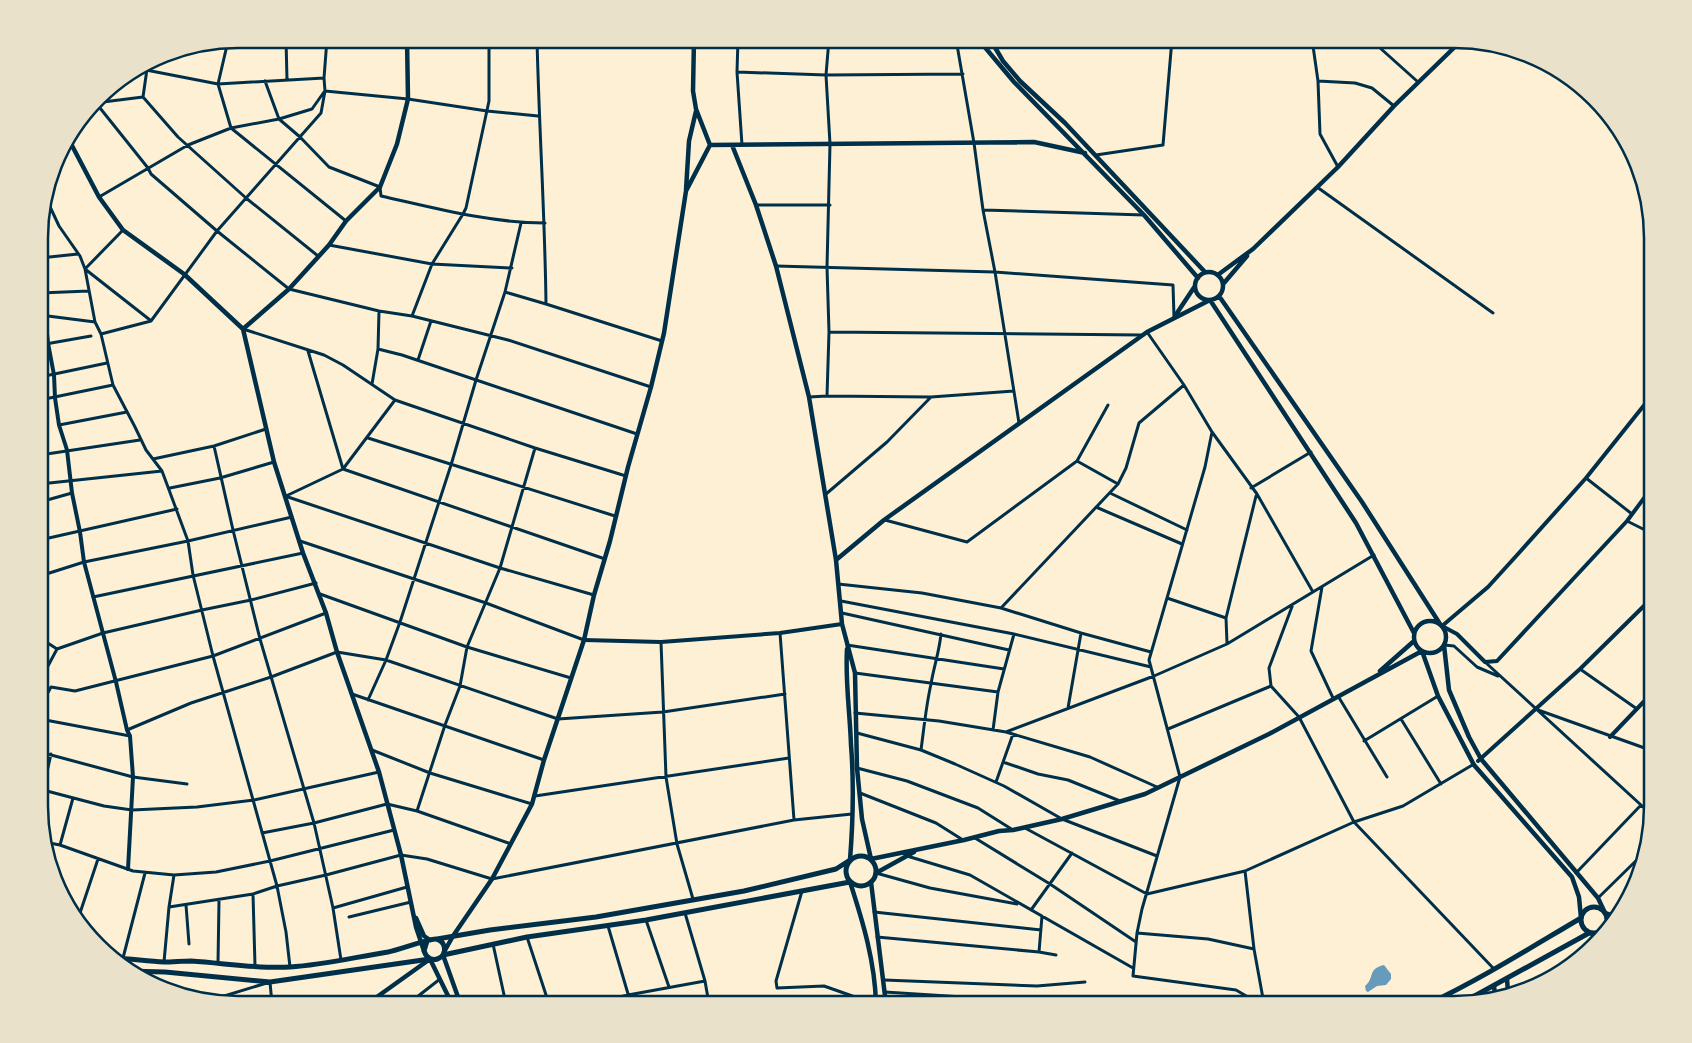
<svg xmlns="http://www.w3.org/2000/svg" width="1692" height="1043" viewBox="0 0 1692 1043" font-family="'Zilla Slab',serif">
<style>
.water{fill:#669bbc}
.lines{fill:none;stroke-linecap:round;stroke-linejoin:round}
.minor{stroke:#003049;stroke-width:3}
.tertiary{stroke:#003049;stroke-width:4}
.secondary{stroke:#003049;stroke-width:4.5}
.primary{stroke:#003049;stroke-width:5}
.rim{fill:none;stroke:#003049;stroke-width:2.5}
</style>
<rect width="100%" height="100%" fill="#fdf0d5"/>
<!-- water -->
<path class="water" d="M1384,965L1391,974V979L1386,985L1377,986L1368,992L1366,991L1365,986C1375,978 1367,969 1384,965Z"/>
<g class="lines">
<!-- minor -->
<path class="minor" d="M286,39L287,80
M537,39C539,127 545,216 546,304L662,341
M738,39L737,72L742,145
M956,39L974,143L983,210L995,272L1019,423
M1312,39L1318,81L1320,134L1338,167
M1370,39L1418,82
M228,41L218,84L231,128L346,221
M994,45L996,39
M146,70L218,84L324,78L325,91L408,99L487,111L538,116
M737,72L826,75L963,74
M324,78L327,39
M265,81L279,119L300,137L329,167L380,187L381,196C435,208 490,223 545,223
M1318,81L1355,83L1372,88L1394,106
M143,97L178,137L246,198L318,256
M143,97L148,62
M95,103L143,97
M96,103L148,168L151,174L217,231L289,289L379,311L412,316L508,340L651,387
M1096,155L1163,145L1172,39
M1317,187L1493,313
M45,196L59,226L80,256L85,269L95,322L101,334L113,385L135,427L146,450L162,471L188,541L193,575L213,656L277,886L286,932L290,967
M99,197L188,145L231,128L279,119L312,109L324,92
M756,205H830
M983,210L1144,215
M123,230L85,269L150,320
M329,245L432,264L512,268
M40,258L78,254
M776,266L995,272L1173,285L1174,317
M505,292L546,304
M40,293L89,291
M379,311L378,349L402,355L637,434
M40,315L95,322
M412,316L432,264L463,214L466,208L489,101V39
M243,329L324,355L343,365L395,400L535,448L626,476
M829,332L1141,335
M1147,332L1184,385L1212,432L1257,494L1313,592
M101,334L151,321L217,231L321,113L325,91
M40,345L91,336
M308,351L343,469L605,559
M418,360L431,321
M40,377L107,363
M372,384L378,349
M827,396L829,332L827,267L830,144L826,75L829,39
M809,397L827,396L931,397L1014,391
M40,400L113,385
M59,425L127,412
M1212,432L1205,467L1149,660L1180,777L1142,909L1137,933L1133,976L1236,990L1260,1004
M368,438L615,516
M214,446L233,530L260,639L314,823L333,908L341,960
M40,455L140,440
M153,459L214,446L266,429
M1077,461L1118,484
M1586,478L1632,514
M40,484L162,471
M170,488L220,478L274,462
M1251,488L1311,452
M1110,493L1187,530
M826,494L887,442L931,397
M285,496L500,568L594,595
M286,496L343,469L395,400
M40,502L72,493
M1096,507L1182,544
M885,520L967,542L1077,461L1108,405
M1627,521L1653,534
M40,540L177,509
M300,541L486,603L584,640
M40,576L84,562L188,541L292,517
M838,584L922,593L1001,608L1081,633L1151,652
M1322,587L1311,651L1333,698
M320,594L467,647L571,678
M93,597L303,553
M1167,598L1226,618
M841,601L1014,634L1151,667
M1293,604L1269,668L1271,686L1299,717L1354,822L1494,969
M1001,608L1118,484L1126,468L1139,423L1184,385
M842,613L1009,650
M780,633L794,820
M40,638L57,649
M661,642L666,777L677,844L693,899
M1227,643L1226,618L1256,496
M847,645L1004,669
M1444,645L1454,646L1477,667L1498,676
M1485,662L1653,816
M1580,669L1637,709
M855,673L998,692
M40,681L57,649L103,633L202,610L251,600L316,583
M352,694L544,760
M40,696L45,698L51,687L75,691L213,656L326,613
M1338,696L1387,777
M368,700L386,660L400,622L451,465L476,380L505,292L521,223
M1068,708L1081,633
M1538,710L1653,751
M855,713L939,721L1006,732L1090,757L1157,787
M40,719L130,736
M1401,719L1441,784
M1168,729L1271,686
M127,730L191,703L271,677L337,652L386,660L558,719L663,712L785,694
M993,730L998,692L1014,634
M1006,732L1154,676L1227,644L1374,555
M857,733L921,750L955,764L1004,786L1062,819L1157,856
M1364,741L1438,696
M372,750L430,773L532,804
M921,750C924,728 926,706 931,684C934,666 939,653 941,634
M40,752L133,777L187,784
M51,754L43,790L104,806L132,810L197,807L254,800L379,772
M1003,762L1038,774L1068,780L1120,801
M857,768L907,781L978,808L1013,830
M996,782L1013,734
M860,793L936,823L963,840
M535,796L789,758
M417,811L445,725L460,686L467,647L500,568L535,448
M1025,828L1147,894L1245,871L1354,822L1403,806L1474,764
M262,833L314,823L387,804L417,811L511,844
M975,838L1050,884L1136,942
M44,842L60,845L133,871L174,875L216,872L270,861L394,830
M60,845L73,798
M49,855L51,844
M907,856L970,875L1133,968
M1245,871L1254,949
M876,873L930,888L1017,904
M1576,873L1641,805
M802,891L776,981L777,988L824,986L875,1004
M253,894L255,966
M1598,898L1647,850
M186,905L189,944
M169,907L253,894L277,886L326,875L401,855L427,859L492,879L794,820L852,814
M333,908L407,887
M1031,910L1072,853
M874,912L1041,930
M685,913L705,981L709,1004
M349,917L411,902
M78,919L98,859
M646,920L669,987
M608,926L631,1004
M1137,933L1208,939L1254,949L1264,1004
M527,937L549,1004
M877,937L1039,952L1042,916
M493,944L506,1004
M1039,952L1056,955
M123,958L145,873
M164,962L169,907L174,875
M218,963L219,901
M884,980L1037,986L1085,982
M885,992L1071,1004
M211,1000L270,982L272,1004
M408,1004L440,979
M588,1004L628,995L705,981"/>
<!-- tertiary -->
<path class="tertiary" d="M40,296L45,315L48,343L54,375L55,398L59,425L67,450L72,493L80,532L84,562L116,682L127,730L130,736L133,777L128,869
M1653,394L1586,478L1518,554L1488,587L1442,626L1457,634L1485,662L1497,661L1627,521L1653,486
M584,640L661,642L780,633L842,624
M1610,737L1653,692
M1478,761L1580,669L1653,597"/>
<!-- secondary -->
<path class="secondary" d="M978,39L1014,82L1144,215L1198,278
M990,39L1003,61L1020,81L1065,123L1205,272
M68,138L99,197L123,230L184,274L243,329L274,462L303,553L326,613L337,652L379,772L401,855L416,927L424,951
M710,145L1034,142L1085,153
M732,145L756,205L776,266L809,397L836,560L842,624L855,673L857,768L862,819L871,859L964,840L999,831L1013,830L1062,819L1145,794L1269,734L1422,651L1438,696L1474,765L1572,877L1579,897L1581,918
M686,190L689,141L696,111
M1195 286a14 14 0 1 1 28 0a14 14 0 1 1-28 0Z
M1219,274L1253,249L1338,167L1394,106L1462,40
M1224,283L1247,256
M1219,296L1362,502L1440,624
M1175,316L1195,286
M243,329L289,289L329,245L346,221L380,187L397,144L408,99L407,39
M836,560L884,520L1147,332L1210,300L1356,523L1414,633
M1414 637a16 16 0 1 1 32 0a16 16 0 1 1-32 0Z
M1444,645L1449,690L1469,737L1481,759L1598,898L1605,913
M847,649C845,681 850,713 851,745C854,783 853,822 850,860
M1380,671L1414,641
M876,873L914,852
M850,882C863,922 875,962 876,1004
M871,882L886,1004
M416,918L424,936L430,940
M444,952L453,936L492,879L532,804L544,760L584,640L594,595L610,541L628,467L651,387L664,333L686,191L710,145L696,109L693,91L694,39
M443,955L458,997L456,1004
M1507,979L1508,992
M1494,986L1495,995
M367,1004L430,959L452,1004"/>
<!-- primary -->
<path class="primary" d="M846 871a15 15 0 1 1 30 0a15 15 0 1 1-30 0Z
M1581 920a13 13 0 1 1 26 0a13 13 0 1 1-26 0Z
M1605,913L1618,918
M437,939L490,930L596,917L744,891L836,869L850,860
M443,955L527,937L646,920L850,882
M115,958C131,959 148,961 164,962C173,962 182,961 191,961C224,963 257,969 290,967C323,965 356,957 388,952C398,950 431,938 436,939C440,940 443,942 444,946C448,959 429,966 424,951L427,941
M127,971L165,972L270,982L430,959
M1428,1004C1481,979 1530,948 1581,918
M1460,1004L1589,933L1600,935"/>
</g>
<!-- crop -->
<path d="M0 0H1692V1043H0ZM238 48H1454A190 190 0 0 1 1644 238V806A190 190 0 0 1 1454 996H238A190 190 0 0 1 48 806V238A190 190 0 0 1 238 48Z" fill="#e9e1ca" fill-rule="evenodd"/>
<path class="rim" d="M238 48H1454A190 190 0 0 1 1644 238V806A190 190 0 0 1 1454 996H238A190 190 0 0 1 48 806V238A190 190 0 0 1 238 48Z"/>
</svg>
